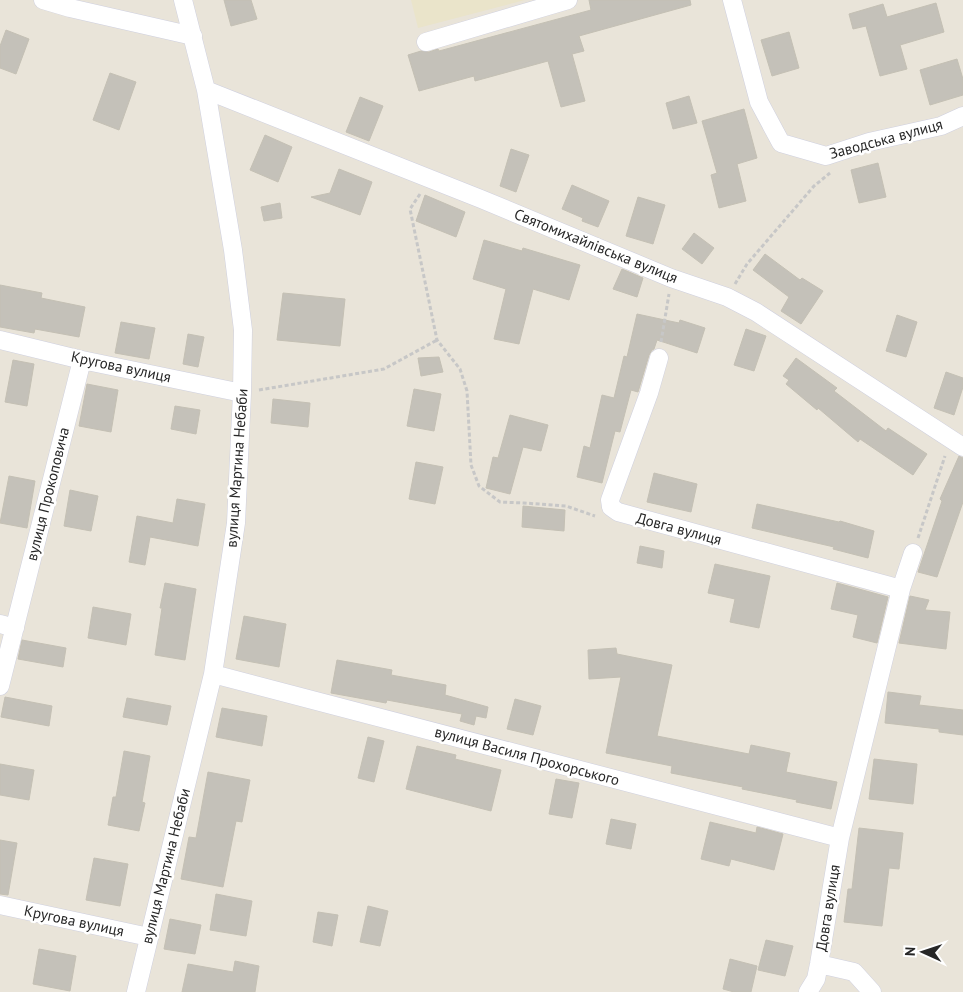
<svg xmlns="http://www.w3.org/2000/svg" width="963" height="992" viewBox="0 0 963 992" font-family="'PT Sans',sans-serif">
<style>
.education{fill:#eae4ca}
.building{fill:#c4c1b9;stroke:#c4c0b4}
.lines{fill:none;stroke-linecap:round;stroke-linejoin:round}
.street-casing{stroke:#cfd0df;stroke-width:19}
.path{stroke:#c7c7c7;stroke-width:3;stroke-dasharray:4 2.5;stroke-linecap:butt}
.street{stroke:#fff;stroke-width:18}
.labels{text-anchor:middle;stroke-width:5;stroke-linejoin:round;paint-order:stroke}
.street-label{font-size:15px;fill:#272727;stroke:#fff}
</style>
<rect width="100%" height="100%" fill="#e9e4d9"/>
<!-- education -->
<path class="education" d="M411,0H525L418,28Z"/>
<!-- building -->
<path class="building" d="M224,0H251L257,19L231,26Z
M589,0H690L691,5L579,36L584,51L572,54L585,101L561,107L548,61L475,81L474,76L419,91L408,55L421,51L429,52L438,49L439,51L591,10Z
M936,3L944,32L900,45L907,69L880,76L866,26L853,29L849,14L883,4L887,17Z
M6,30L29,39L16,74L0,68V46Z
M789,32L799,68L772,76L761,40Z
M957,59L963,79V95L930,105L920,70Z
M110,73L136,82L119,130L93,120Z
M689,96L697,123L673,129L666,103Z
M360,97L383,106L369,141L346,132Z
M744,109L757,158L737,164L746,201L719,208L711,175L717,173L702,121Z
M265,135L292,147L278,182L250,170Z
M511,149L529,155L516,192L500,186Z
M878,163L886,197L859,203L851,170Z
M339,169L372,182L360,215L311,197L330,193Z
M572,185L609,201L598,227L582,221L583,218L562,209Z
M425,195L465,212L456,237L416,221Z
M638,197L665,205L653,244L626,236Z
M280,203L282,218L264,221L261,207Z
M694,233L714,248L702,264L682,249Z
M484,240L522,251L523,248L580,265L569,300L533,289L519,344L494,339L506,289L473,279Z
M765,254L800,280L802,278L823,291L801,324L781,311L789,297L753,270Z
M622,269L643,278L637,297L613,289Z
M0,285L42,293L41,298L85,307L79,337L35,329L34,333L0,327Z
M283,293L345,299L340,346L277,340Z
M637,314L679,323L680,320L705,328L697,353L657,340L654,349L652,350L649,355L638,392L631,390L620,432L615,431L602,483L577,477L584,446L590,448L602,395L614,398L624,356L627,357Z
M897,315L917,322L906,357L886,351Z
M121,322L155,328L149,359L115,353Z
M746,329L766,336L754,371L734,365Z
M188,334L204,337L198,367L183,364Z
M439,357L443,372L421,376L418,358Z
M796,358L837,388L834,391L886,431L888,428L927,454L913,475L860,439L858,442L818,408L817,410L786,384L789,380L783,376Z
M13,360L34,364L27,406L5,402Z
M946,372L963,378V387L954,415L934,408Z
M87,384L118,390L111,432L79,426Z
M414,389L441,394L434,431L407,426Z
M273,399L310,403L308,427L271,423Z
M175,406L200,410L196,434L171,429Z
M510,415L548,425L541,451L523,447L510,494L486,488L493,457L498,458Z
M959,456L963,458V502L937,577L918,572L942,501L940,499Z
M416,462L443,467L435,504L409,499Z
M654,473L697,484L691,512L647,502Z
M9,476L35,481L27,528L0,523Z
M70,490L98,496L91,531L64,526Z
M177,499L205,504L198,546L150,537L145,565L129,562L137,516L173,523Z
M757,504L839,522L840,521L874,531L868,558L833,549L834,547L752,528Z
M523,506L565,510L564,531L522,527Z
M640,546L664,551L662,568L637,563Z
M715,564L770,576L759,628L730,622L735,599L708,593Z
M165,583L196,589L185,660L155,655L162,608H160Z
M837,583L888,597L877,643L853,637L858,615L831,609Z
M910,596L929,600L925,610L950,612L946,649L899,643Z
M93,607L131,614L126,645L88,638Z
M244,616L286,624L279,667L236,659Z
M22,640L66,648L63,667L18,659Z
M616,648L617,654L672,665L657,736L749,754L751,745L790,753L786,772L837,782L831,809L796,802L797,800L742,789L743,787L671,773L672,766L606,753L621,677L589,679L588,650Z
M337,660L392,670L391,675L446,685L445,695L488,707L486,718L476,716L474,725L460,721L462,714L387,700L386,703L331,693Z
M888,692L921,696L919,705L963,710V735L939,732V729L885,723Z
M5,697L52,706L49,726L1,717Z
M127,698L171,706L167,725L123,717Z
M515,699L541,706L533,735L507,729Z
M222,708L267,716L262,746L216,737Z
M368,737L384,741L374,782L358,778Z
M417,746L456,755L455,759L501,770L491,811L406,789Z
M124,751L150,756L142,802L145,803L139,831L108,825L113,797H116Z
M874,759L917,764L913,804L869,799Z
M0,764L34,770L29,800L0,795Z
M208,772L250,780L242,822L236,821L223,887L181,879L189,837L196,838Z
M556,779L579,783L572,818L549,814Z
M611,819L636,824L631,849L606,844Z
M710,822L756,833L757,827L783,834L774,870L731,859L729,866L701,859Z
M859,828L903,833L899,869L889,868L882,926L844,922L848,889H852Z
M0,840L17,843L8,895L0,894Z
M94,858L128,864L120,906L86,900Z
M216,894L252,901L246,936L210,930Z
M368,906L388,911L380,946L360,942Z
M318,912L338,915L332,946L313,942Z
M170,919L201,925L195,954L164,949Z
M766,940L793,946L785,976L758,970Z
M39,949L76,956L70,991L33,984Z
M730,959L757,966L751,992H734L723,989Z
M235,961L259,966L255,992H182L188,964L233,972Z"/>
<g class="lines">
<defs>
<path id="street" d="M43,0L70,8L193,36
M732,0L759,102L781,143L826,156L869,142L941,126L963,116
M426,42L568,0
M206,90L481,199L671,278L727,297L756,312L963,447
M0,340L82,360L242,393
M659,358L649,393L610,500L611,507L618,512L901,589
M0,624L15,628
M213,674L840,838
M0,686L82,360
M0,905L149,937
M819,964L854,972L872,992
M136,992L213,674L236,523L242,393L243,330L233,250L206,90L183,0
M808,992L816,979L819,964L840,838L901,589L913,553"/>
</defs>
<!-- street casing -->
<use href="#street" class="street-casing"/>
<!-- path -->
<path class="path" d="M420,194L410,209L437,340L460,369L467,391L471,465L479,486L500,502L524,503L566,506L595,516
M735,284L747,264L814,186L830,173
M661,342L669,294
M259,390L384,369L437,340
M918,538L945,456"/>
<!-- street -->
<use href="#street" class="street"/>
</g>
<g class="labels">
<!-- street labels -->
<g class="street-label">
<text transform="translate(886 139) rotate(-15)" y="5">Заводська вулиця</text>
<text transform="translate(596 246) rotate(22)" y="5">Святомихайлівська вулиця</text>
<text transform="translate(121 367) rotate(12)" y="5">Кругова вулиця</text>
<text transform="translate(237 468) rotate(-86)" y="5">вулиця Мартина Небаби</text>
<text transform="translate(48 494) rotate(-76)" y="5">вулиця Прокоповича</text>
<text transform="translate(679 529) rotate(15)" y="5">Довга вулиця</text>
<text transform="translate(527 756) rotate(15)" y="5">вулиця Василя Прохорського</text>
<text transform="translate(166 866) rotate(-76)" y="5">вулиця Мартина Небаби</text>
<text transform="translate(828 908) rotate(-81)" y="5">Довга вулиця</text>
<text transform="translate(74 921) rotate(12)" y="5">Кругова вулиця</text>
</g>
</g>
<!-- north arrow -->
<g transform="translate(923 952) rotate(273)" stroke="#ffffff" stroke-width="4" paint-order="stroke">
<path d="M0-4L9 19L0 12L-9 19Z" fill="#272727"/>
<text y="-8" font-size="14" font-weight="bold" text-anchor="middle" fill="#272727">N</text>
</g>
</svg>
